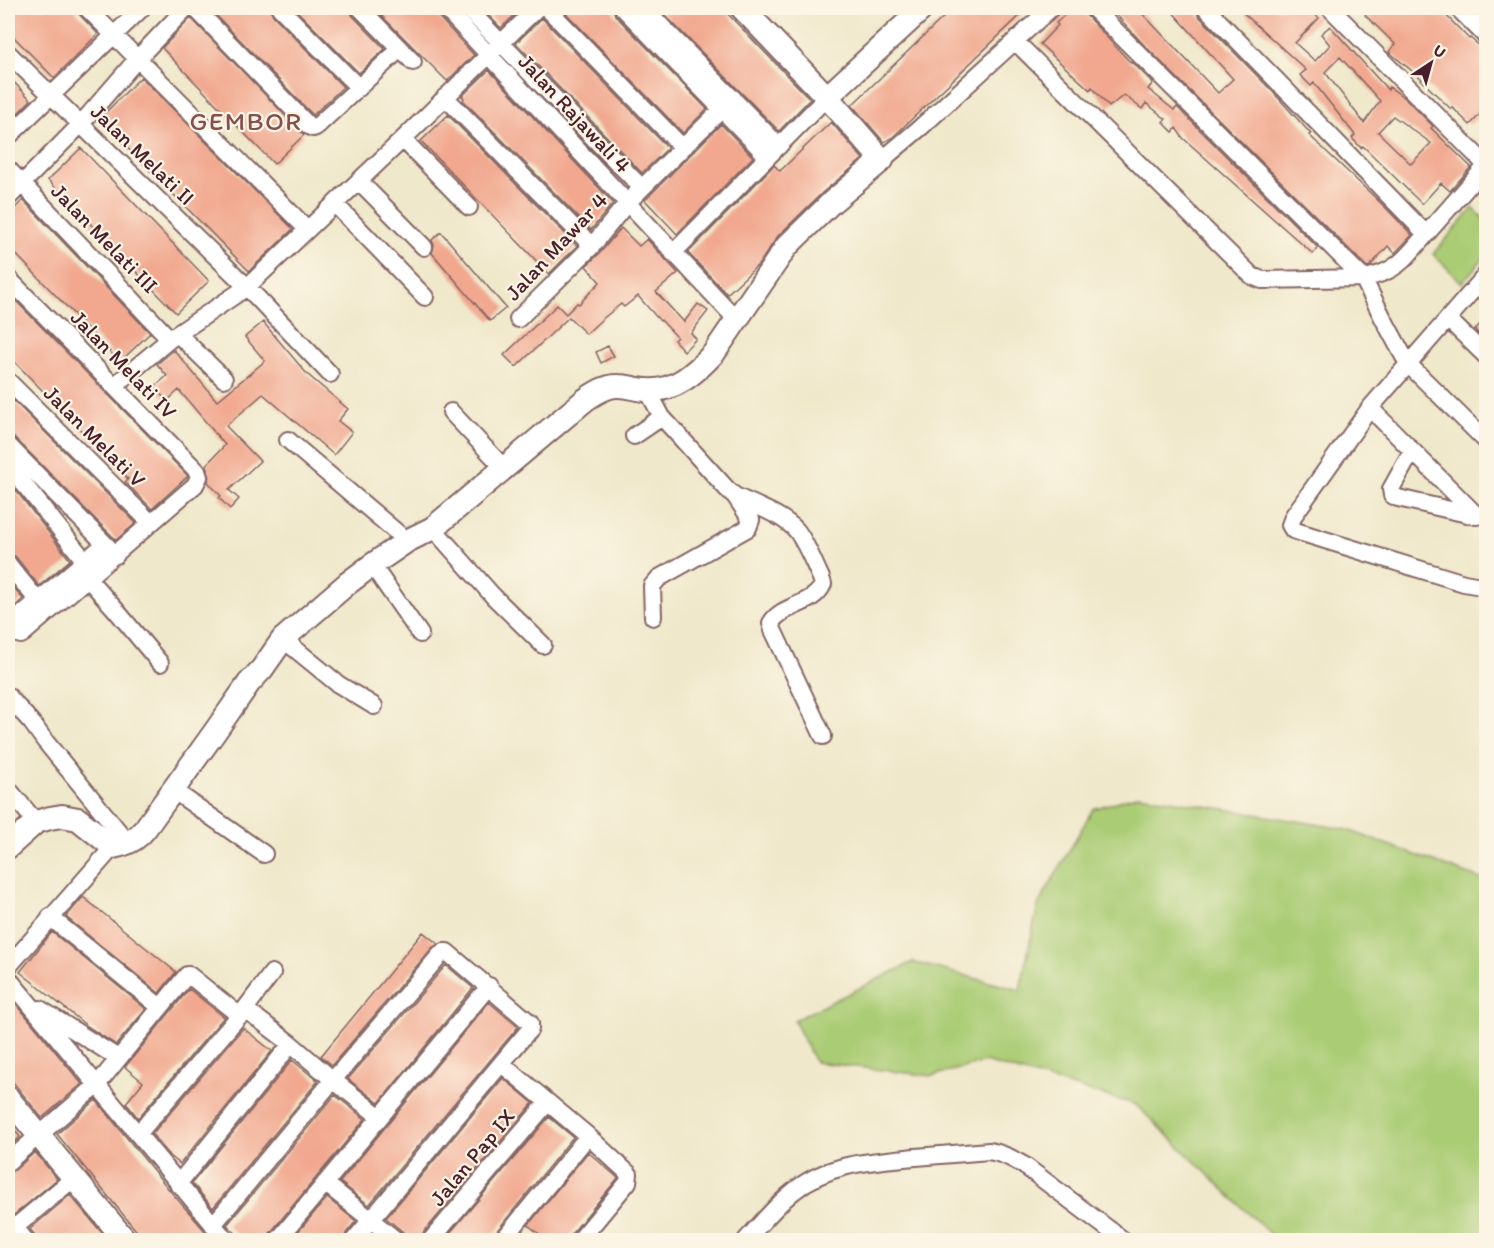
<svg xmlns="http://www.w3.org/2000/svg" width="1494" height="1248" viewBox="0 0 1494 1248" font-family="Itim,sans-serif">
<style>
.green{fill:#aacc75;stroke:#7a7650;stroke-width:1.5}
.building{fill:#f1a88f;fill-rule:evenodd}
.lines{fill:none;stroke-linecap:round;stroke-linejoin:round}
.street-casing{stroke:#846563;stroke-width:20}
.secondary-casing{stroke:#846563;stroke-width:26}
.street{stroke:#fff;stroke-width:16}
.secondary{stroke:#fff;stroke-width:22}
.labels{text-anchor:middle;stroke-width:4.5;stroke-linejoin:round;paint-order:stroke}
.street-label{font-size:22px;fill:#4a1f2b;stroke:#fcf5e5}
.quarter-label{font-size:26px;letter-spacing:1.5px;fill:#844f4e;stroke:#fcf5e5}
</style>
<rect width="100%" height="100%" fill="#fcf5e5"/>
<filter id="ink" filterUnits="userSpaceOnUse"><feTurbulence type="fractalNoise" baseFrequency=".0167" numOctaves="2"/><feDisplacementMap in="SourceGraphic" scale="12" xChannelSelector="R" yChannelSelector="G"/><feConvolveMatrix kernelMatrix="1 2 1 2 8 2 1 2 1" color-interpolation-filters="sRGB"/></filter>
<filter id="wash" filterUnits="userSpaceOnUse"><feTurbulence type="fractalNoise" baseFrequency=".008" numOctaves="4" result="noise"/><feDisplacementMap in="SourceGraphic" scale="24" xChannelSelector="R" yChannelSelector="G"/><feGaussianBlur stdDeviation="1.35" result="paint"/><feColorMatrix in="noise" values="0 0 0 0 0 0 0 0 0 0 0 0 0 0 0 0 0 1.4 0 .05"/><feComposite in="paint" operator="in"/></filter>
<g filter="url(#wash)">
<rect width="100%" height="100%" fill="#f0e8cb"/>
<!-- green -->
<path class="green" d="M1473,208L1486,221V255L1462,283L1433,254Z
M1139,795L1345,829L1486,881V1240H1276L1135,1104L985,1062L932,1076L815,1062L794,1020L913,962L1020,990L1038,905L1093,809Z"/>
<g id="blocks">
<!-- building -->
<path class="building" d="M8,8H73L98,34L54,78L8,31Z
M209,8H270L273,15L343,87L313,115Z
M294,8H350L352,15L385,49L359,73Z
M374,8H435L437,15L474,55L447,81Z
M481,8H522L501,28Z
M561,8H613L615,15L707,109L683,133Z
M658,8H722L810,99L779,131Z
M953,8H1028L893,137L884,142L852,105Z
M1072,8H1083L1086,15L1131,63L1132,62L1153,83L1148,89L1174,110L1177,107L1318,248L1313,254L1183,138L1176,128L1173,132L1163,122L1166,119L1146,103L1142,109L1124,95L1109,107L1092,87L1090,90L1040,44L1058,25L1056,23Z
M1110,8H1137L1218,93L1233,79L1169,8H1196L1198,15L1272,91L1311,134L1309,135L1385,207L1412,235L1395,253L1388,246L1370,266L1367,267L1145,46Z
M1238,8H1307L1319,18L1295,43L1315,61L1330,45L1321,34L1330,26L1388,90L1389,87L1405,98L1433,126L1431,128L1471,167L1450,191L1441,183L1422,204L1363,146L1361,148L1352,138L1355,135L1314,83L1311,86L1300,75L1306,70ZM1340,57L1380,101L1364,123L1325,72ZM1393,116L1431,143L1411,164L1378,132Z
M1373,8H1439L1469,39L1470,38L1486,51V108L1470,125L1452,107L1451,109L1421,80L1422,79L1389,52L1395,44L1365,15Z
M191,18L304,135L274,164L162,48Z
M542,18L668,148L642,173L516,43Z
M489,70L613,203L591,230L463,100L464,98L462,96Z
M8,76L31,100L8,123Z
M141,77L293,229L249,271L99,119Z
M448,115L577,246L549,274L421,141Z
M831,122L863,159L823,192L778,236L759,264L727,294L688,253L774,165L780,171Z
M721,124L753,157L677,234L645,200Z
M81,148L209,281L176,313L48,180Z
M23,200L150,333L120,362L8,246V215Z
M621,228L639,246L647,239L678,273L656,292L684,322L698,304L708,311L691,333L696,339L684,351L674,340L677,337L661,320L660,321L638,296L624,307L621,304L601,320L586,334L569,317L516,367L504,355L557,305L566,314L577,303L579,304L600,282L586,266L600,253Z
M441,232L506,308L490,321L432,253L434,245L432,240Z
M16,301L188,476L152,509L125,482L128,479L8,355V308Z
M1486,317V342L1475,330Z
M263,322L307,374L348,409L338,421L352,432L334,455L263,394L226,426L260,461L229,490L239,499L230,509L219,498L221,496L208,482L209,474L206,465L225,445L179,390L167,401L154,387L167,376L157,364L174,350L217,401L265,361L245,337Z
M608,346L614,356L601,363L596,352Z
M8,395L136,523L116,540L15,438L8,432Z
M8,480L70,560L39,586L16,557L12,554H8Z
M8,580L23,599L8,613Z
M83,897L176,972L159,993L66,917Z
M52,932L146,1009L116,1045L87,1026L20,972Z
M423,932L438,944L432,948L332,1065L321,1056Z
M446,965L473,988L379,1103L348,1079Z
M189,989L224,1017L138,1118L126,1103L143,1082L125,1067Z
M8,994L82,1084L42,1118L8,1076Z
M489,1002L518,1027L369,1205L340,1182Z
M243,1028L272,1051L180,1164L169,1155L152,1134Z
M292,1060L318,1081L213,1208L192,1183Z
M503,1078L533,1103L423,1233L421,1240H406L403,1232L386,1218Z
M335,1095L365,1119L270,1233L268,1240H243L227,1225Z
M96,1100L171,1192L213,1240H144L57,1134Z
M549,1117L573,1137L495,1233L493,1240H444Z
M8,1121L20,1137L8,1149Z
M35,1152L57,1179L8,1220V1172L15,1170Z
M588,1152L618,1178L572,1233L570,1240H547L528,1225Z
M70,1195L108,1240H35L34,1234L30,1229Z
M327,1198L356,1221L346,1233L344,1240H291Z"/>
</g>
</g>
<g filter="url(#ink)">
<use href="#blocks" fill-opacity="0" stroke="#846563" stroke-width="1.5"/>
<g class="lines">
<defs>
<path id="street" d="M87,8L307,229
M195,8L309,126L313,128L316,127L400,49
M280,8L359,88
M360,8L413,62
M445,8L737,320
M467,8L642,188
M547,8L682,147
M623,8L768,157
M644,8L779,146
M1093,8L1363,278L1384,320L1404,357
M1206,8L1426,234
M1330,8L1486,165
M1015,41L1252,276L1262,280L1363,278C1382,275 1395,269 1408,255L1486,166
M8,53L247,287L330,374
M445,97L592,246
M8,137L142,8
M403,139L469,207
M882,160L921,127L1051,8
M8,169L170,339
M359,181L424,247
M8,198L80,125L138,58L186,8
M335,204L425,297
M673,253L827,97
M1486,275L1370,408L1294,515L1290,525L1293,530L1299,532L1464,583L1481,586H1486
M8,278L197,471L199,477L195,485L24,633L21,635L8,631
M518,319L592,246L627,203L642,188L733,98
M1448,319L1486,356
M178,334L224,379
M1408,364L1486,441
M8,381L151,523
M114,386L170,339L247,287L403,139L537,8
M648,391L662,417L727,489L735,496L751,520L748,528L659,578L652,586L653,617
M1370,408L1477,516
M451,412L504,468
M634,436L662,417
M288,440L407,541
M8,445L116,555
M1412,451L1391,489L1392,495L1398,498L1476,516
M8,464L85,561
M735,496C754,505 783,515 797,531C807,545 814,563 821,578L823,584C814,606 782,604 771,623L773,630L823,736
M433,528L493,596L543,645
M8,564L38,601
M372,565L420,634
M82,572L115,609L160,663
M8,626L105,544
M283,639L338,684L374,706
M8,696L32,723L45,741L128,843
M8,789L36,822
M173,790L264,854
M50,917L160,1007
M8,967L113,847
M8,978L226,1240
M40,1009L118,1058
M245,1009L272,973
M502,1064L588,1136L629,1174L628,1182L580,1240
M138,1134L245,1009L291,1044L333,1080L380,1117
M8,1162L97,1085L187,975H189L240,1016
M325,1183L396,1240
M178,1184L291,1044
M213,1225L333,1080L440,955L444,952H447L528,1021L530,1023V1029L354,1240
M15,1227L25,1240
M8,1233L74,1178
M278,1240L489,986
M431,1240L547,1103
M503,1240L588,1136
M746,1240C761,1224 776,1205 794,1191C828,1163 873,1161 916,1157C940,1155 965,1153 989,1151C1003,1153 1013,1159 1025,1166L1123,1240"/>
<path id="secondary" d="M1462,8L1486,32
M827,97L923,8
M8,847L36,822L50,818L62,816L78,819L113,847C127,844 136,840 145,829L214,733L249,683L262,669L283,639L348,583L372,565L407,541L433,528L585,400C595,393 607,385 619,386C628,386 638,390 647,390C675,392 696,372 714,353L787,246L832,202L882,160L827,97L742,8
M8,1098L125,1240"/>
</defs>
<!-- street casing -->
<use href="#street" class="street-casing"/>
<!-- secondary casing -->
<use href="#secondary" class="secondary-casing"/>
<!-- street -->
<use href="#street" class="street"/>
<!-- secondary -->
<use href="#secondary" class="secondary"/>
</g>
</g>
<g class="labels">
<!-- street labels -->
<g class="street-label">
<text transform="translate(575 113) rotate(47)" y="8">Jalan Rajawali 4</text>
<text transform="translate(143 154) rotate(44)" y="8">Jalan Melati II</text>
<text transform="translate(105 238) rotate(46)" y="8">Jalan Melati III</text>
<text transform="translate(556 246) rotate(-47)" y="8">Jalan Mawar 4</text>
<text transform="translate(124 364) rotate(46)" y="8">Jalan Melati IV</text>
<text transform="translate(95 436) rotate(45)" y="8">Jalan Melati V</text>
<text transform="translate(472 1157) rotate(-50)" y="8">Jalan Pap IX</text>
</g>
<!-- quarter labels -->
<g class="quarter-label">
<text x="246" y="130">GEMBOR</text>
</g>
</g>
<!-- margin -->
<rect width="1494" height="1248" fill="none" stroke="#fcf5e5" stroke-width="30"/>
<!-- north arrow -->
<g transform="translate(1431 63) rotate(36)" stroke="#fcf5e5" stroke-width="4.5" paint-order="stroke">
<path d="M0-4.5L10 22L0 15L-10 22Z" fill="#4a1f2b"/>
<text y="-9" font-size="16" font-weight="bold" text-anchor="middle" fill="#4a1f2b">U</text>
</g>
</svg>
